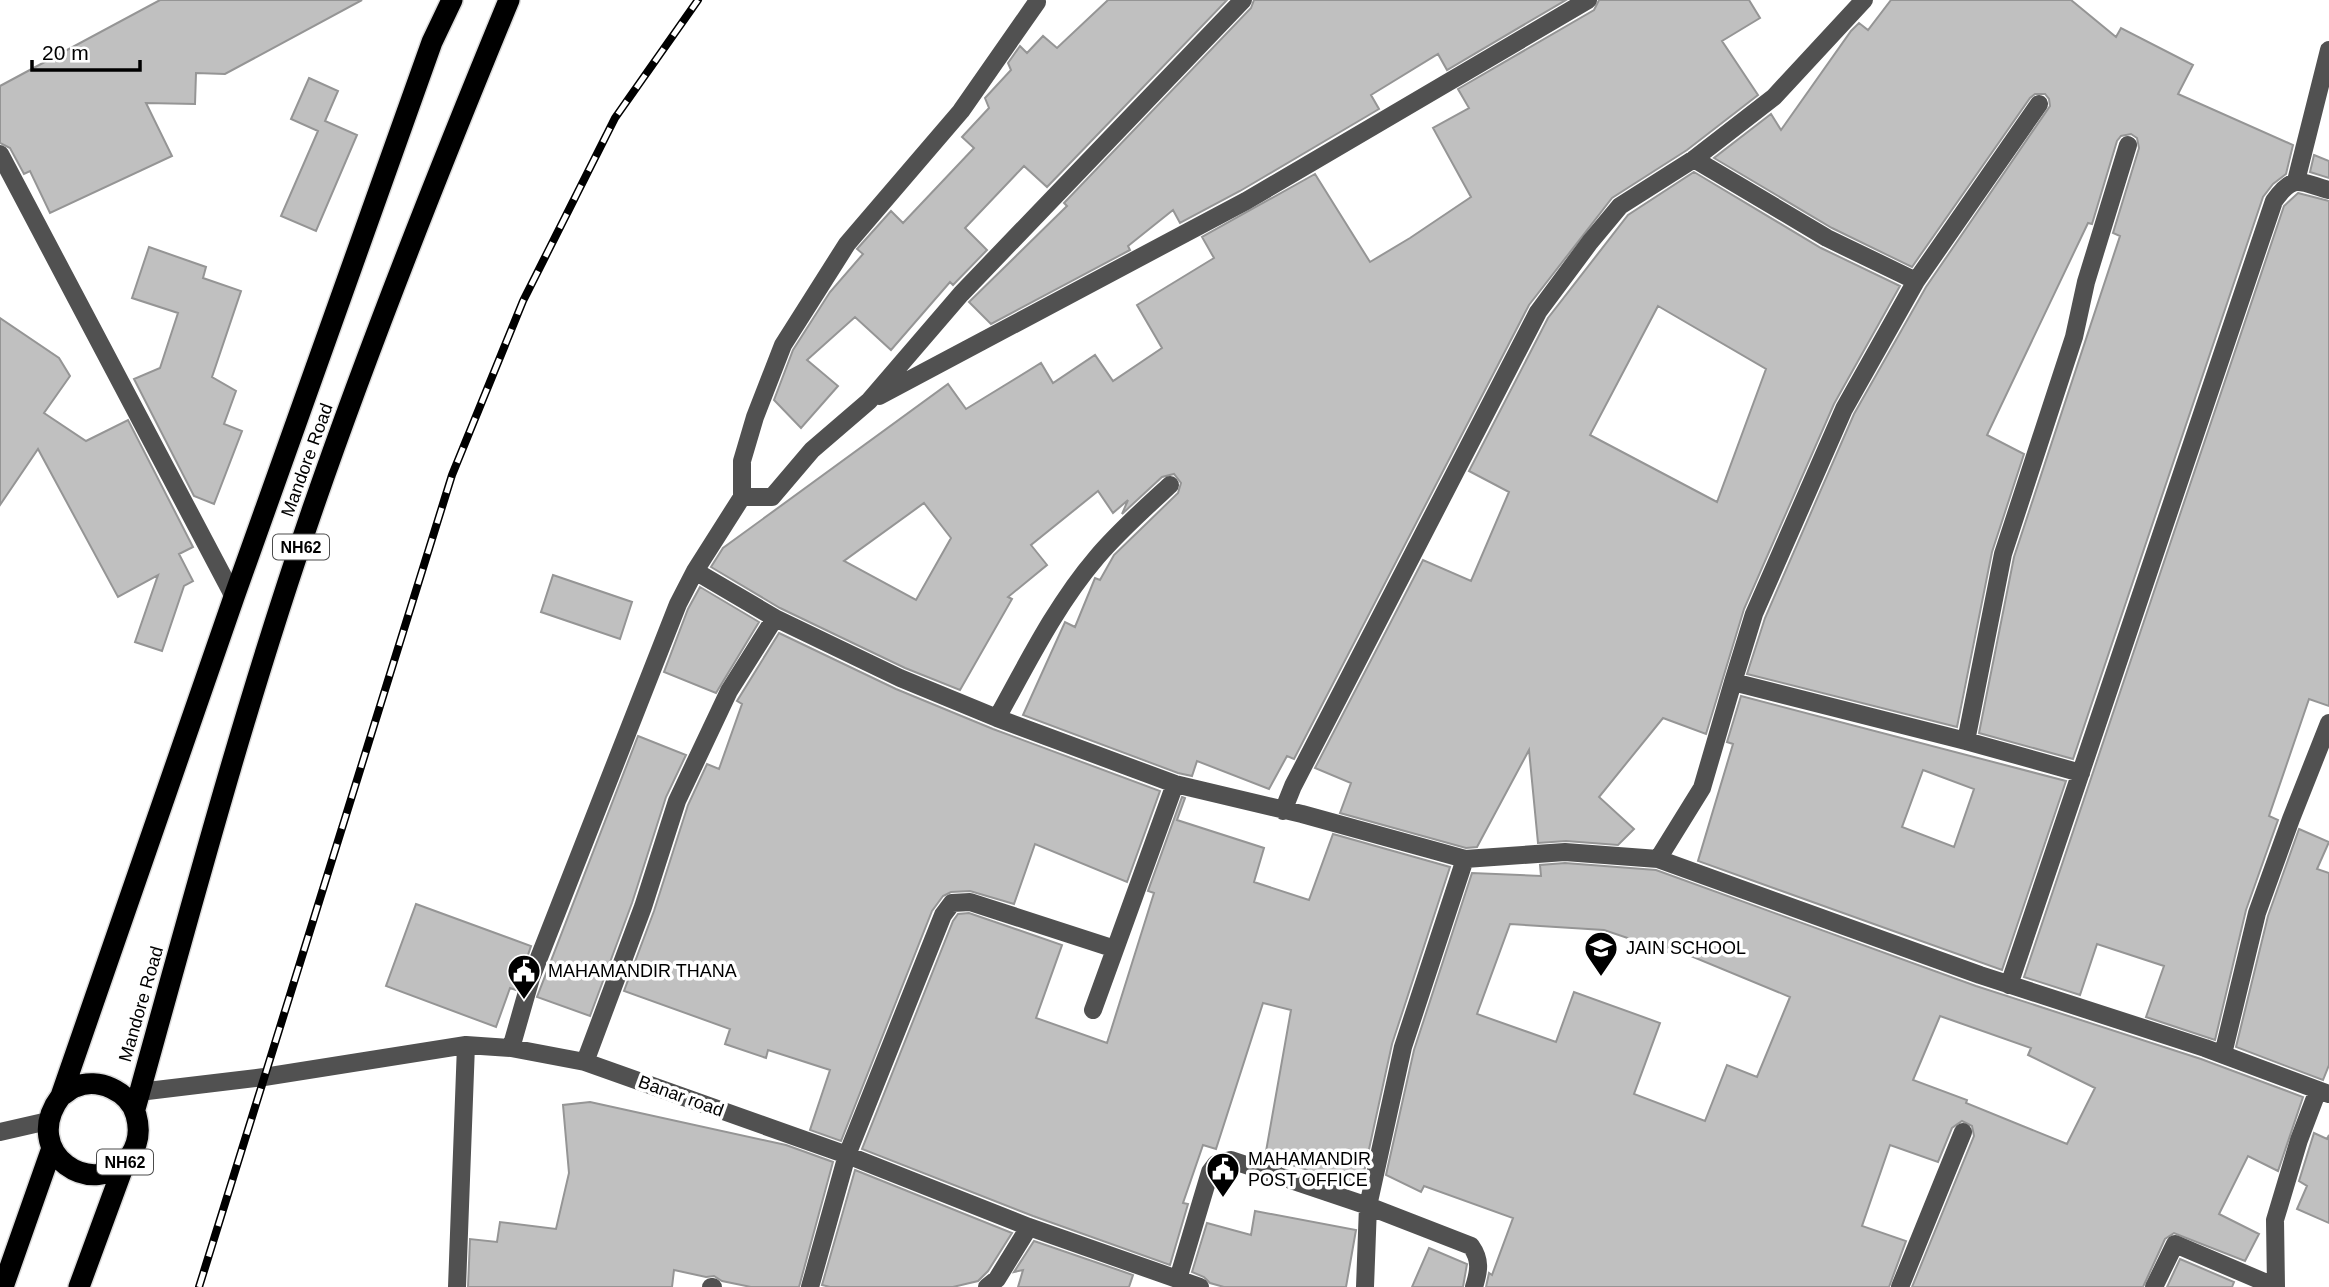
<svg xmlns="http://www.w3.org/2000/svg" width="2329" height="1287" viewBox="0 0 2329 1287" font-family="Arial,sans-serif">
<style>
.building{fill:#c0c0c0;stroke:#959595;stroke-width:2;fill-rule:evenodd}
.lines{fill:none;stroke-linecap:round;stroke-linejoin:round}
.highway-casing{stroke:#dbdbdb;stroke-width:24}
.minor{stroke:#515151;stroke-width:18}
.highway{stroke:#000;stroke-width:21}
.rail-casing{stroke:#000;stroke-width:8}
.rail{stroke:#fff;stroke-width:5;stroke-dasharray:16;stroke-linecap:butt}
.labels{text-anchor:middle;stroke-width:7;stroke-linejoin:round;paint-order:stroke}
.shield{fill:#fff;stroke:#4c4c4c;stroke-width:2}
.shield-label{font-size:16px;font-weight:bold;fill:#000}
.street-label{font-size:18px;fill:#000;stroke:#fff}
.poi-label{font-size:18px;fill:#000;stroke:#fff;text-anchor:start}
</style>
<rect width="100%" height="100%" fill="#fff"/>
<!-- building -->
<path class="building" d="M160,0H362L225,74L196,73L195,104L146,103L172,156L50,213L30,171L24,174L10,148L0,143V86Z
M1108,0H1227L1047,187L1024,166L965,228L987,250L953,285L950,282L891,350L855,317L807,360L838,386L801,428L774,400L793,350L830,292L863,254L857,249L891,211L903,223L974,148L962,137L989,108L985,98L1011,70L1008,63L1020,46L1027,53L1043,36L1057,48Z
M1254,0H1566L1447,70L1438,54L1371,95L1379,109L1240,191L1180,223L1173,210L1128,246L1130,250L991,324L969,302L1067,206L1064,203L1251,8Z
M1599,0H1749L1760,18L1722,41L1758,95L1687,150L1612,198L1529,305L1294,759L1287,756L1269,789L1197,761L1192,776L1178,773L1023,715L1065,622L1075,627L1095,578L1100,580L1114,555L1178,493L1181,483L1174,474L1162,477L1122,514L1128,500L1113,513L1098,491L1031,545L1047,565L1008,597L1012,599L960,690L905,668L780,608L711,567L723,548L948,384L966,409L1041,363L1053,383L1095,355L1113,381L1162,348L1137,305L1214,258L1202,237L1315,174L1370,262L1410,238L1471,197L1433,128L1469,108L1458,89L1594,10ZM924,503L951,538L916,600L844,561Z
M1891,0H2071L2116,37L2121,28L2193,65L2178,94L2293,145L2286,174L2273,184L2263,197L2073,759L1979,733L2014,557L2120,236L2113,233L2139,148L2137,138L2131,134L2121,136L2117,141L2092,224L2088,223L1987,435L2024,454L1992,552L1957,727L1747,674L1765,618L1854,414L1926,287L2050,106L2049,99L2045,94H2035L2030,98L1912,267L1832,228L1714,158L1771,114L1781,130L1851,31L1859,23L1868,30Z
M309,78L338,91L325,121L357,135L316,231L281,216L318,131L291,119Z
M2314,155L2329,161V178L2310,172Z
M1694,172L1821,248L1900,286L1834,404L1744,609L1706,734L1663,718L1599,797L1634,829L1618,845L1566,841L1538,843L1529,750L1477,847L1466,848L1340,813L1351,783L1315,768L1423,560L1471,581L1509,492L1469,471L1548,318L1628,215ZM1658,306L1766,369L1717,502L1590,435Z
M2298,193L2329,201V706L2309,699L2269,816L2278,820L2246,910L2215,1040L2146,1017L2164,966L2097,944L2080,995L2024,977L2284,206Z
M149,247L206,267L203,278L241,291L212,377L236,391L224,424L242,431L214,504L194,496L134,379L160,368L178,313L132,298Z
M0,318L59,358L70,376L44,413L86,441L128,420L193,547L179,554L193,581L184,586L162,651L135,642L158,575L118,597L38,449L0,505Z
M553,575L632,602L620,639L541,612Z
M700,587L759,622L716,693L664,672L688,609Z
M779,633L896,689L993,729L1160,791L1127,882L1035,844L1014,904L970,891L951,892L943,896L932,911L841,1141L810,1130L830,1070L768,1050L766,1058L725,1044L730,1029L624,991L654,911L688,805L707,764L719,769L742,704L737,701Z
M1741,696L2066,781L2002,970L1698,861L1733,744L1727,742ZM1923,770L1974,789L1954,847L1902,827Z
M638,736L686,755L666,797L632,903L590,1016L537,997Z
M1182,797L1185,798L1177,820L1264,848L1254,882L1309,900L1333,834L1450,867L1392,1044L1361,1186L1265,1157L1291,1010L1263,1003L1216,1149L1203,1145L1183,1203L1188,1204L1170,1265L1033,1216L862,1149L953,921L958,914L969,913L1062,945L1036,1018L1107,1043L1154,893L1148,891Z
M2299,829L2329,842L2317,869L2329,873V1065L2323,1080L2236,1047L2268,916Z
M1565,863L1656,870L1976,986L2201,1059L2303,1097L2278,1171L2248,1156L2219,1214L2259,1234L2245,1261L2174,1233L2165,1239L2143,1287H1912L1974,1136L1972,1126L1962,1121L1952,1128L1938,1162L1890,1145L1862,1226L1906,1241L1889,1287H1486L1489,1273L1492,1275L1513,1218L1424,1186L1421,1192L1386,1175L1414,1050L1472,873L1541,876L1540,865ZM1510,924L1604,930L1672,953L1674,949L1790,997L1757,1077L1727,1065L1705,1121L1634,1094L1660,1023L1574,992L1556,1042L1477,1014ZM1940,1016L2031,1048L2028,1055L2095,1088L2067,1144L1966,1103L1967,1100L1913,1080Z
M416,904L531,946L516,990L510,988L496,1027L386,986Z
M590,1102L786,1145L833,1162L799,1287H751L722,1281L714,1276L706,1277L674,1270L672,1287H468L470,1239L497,1242L500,1222L556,1229L569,1173L563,1105Z
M2314,1133L2327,1139L2329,1135V1223L2297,1209L2307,1186L2299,1181Z
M855,1170L1012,1233L988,1271L978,1281L953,1287H830L822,1285Z
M1255,1211L1356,1230L1346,1287H1224L1210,1283L1204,1277L1192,1272L1207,1223L1251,1235Z
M1034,1241L1133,1275L1129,1287H1018L1023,1270L1014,1272Z
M1429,1248L1467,1264L1463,1287H1412Z
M2180,1259L2234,1282L2232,1287H2167Z"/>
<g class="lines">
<defs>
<path id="highway" d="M61,1096C66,1093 70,1089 75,1087C98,1077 129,1091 136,1115C140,1129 139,1143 130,1156C95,1203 18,1153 61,1096L234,597L432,42L452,0
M135,1109C191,907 245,704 314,505C373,335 440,167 509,0
M3,1287L52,1148
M79,1287L125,1162"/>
</defs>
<!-- highway casing -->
<use href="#highway" class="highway-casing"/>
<!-- minor -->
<path class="minor" d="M1037,2L961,111L847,244L783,345L755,417L742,461V497H772L812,450L869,401L961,294L1243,0
M0,154L234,597
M1694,159L1827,238L1916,281
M2296,181L2329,50
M879,396L1246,201L1588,0
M775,618L900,678L997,718C1028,662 1056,605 1097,557C1119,531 1145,508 1170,485
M1733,682L1754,614L1844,409L1916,281L2039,104
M997,718L1175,784L1302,814L1465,859L1403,1047L1368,1206L1471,1246C1481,1260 1479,1271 1474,1287
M1966,741L2003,554L2074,337L2086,282L2128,145
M1283,811L1293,786L1538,312L1590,242L1620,206L1694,159L1774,97L1864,0
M1465,859L1565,852L1658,859L1980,975L2205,1048L2329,1094
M1658,859L1702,788L1733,682L1966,741L2081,773
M2009,985L2274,201C2294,173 2299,182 2329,190
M1093,1010L1175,784
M511,1048L531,978L678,604L695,571L742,497
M2223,1054L2257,913L2291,819L2329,723
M585,1062L643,907L677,801L729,691L775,618L695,571
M139,1092L264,1077L466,1045L511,1048L585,1062L847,1155L1029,1227L1200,1287
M0,1132L48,1121
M1178,1279L1210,1172L1216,1164L1231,1160L1368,1206L1365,1287
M457,1287L466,1045
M711,1287H713
M810,1287L847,1155L943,915L952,903L970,902L1115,949
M987,1287L997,1279L1029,1227
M1900,1287L1963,1132
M2154,1287L2175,1244L2276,1287L2275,1220L2299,1140L2318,1090"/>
<!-- highway -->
<use href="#highway" class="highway"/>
<defs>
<path id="rail" d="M199,1287L452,475L523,301L615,118L698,0"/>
</defs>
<!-- rail casing -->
<use href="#rail" class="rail-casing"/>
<!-- rail -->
<use href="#rail" class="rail"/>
</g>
<!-- icons -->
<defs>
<symbol id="school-pin" viewBox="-11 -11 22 30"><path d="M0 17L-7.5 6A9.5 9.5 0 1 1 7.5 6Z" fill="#000" stroke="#fff"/><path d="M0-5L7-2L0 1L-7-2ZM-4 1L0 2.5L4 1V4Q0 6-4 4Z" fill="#fff"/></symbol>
<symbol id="civic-pin" viewBox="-11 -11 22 30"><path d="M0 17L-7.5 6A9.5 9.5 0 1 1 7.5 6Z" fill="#000" stroke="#fff"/><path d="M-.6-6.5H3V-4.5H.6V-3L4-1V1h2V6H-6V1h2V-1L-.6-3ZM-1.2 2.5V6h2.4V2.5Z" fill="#fff"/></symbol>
</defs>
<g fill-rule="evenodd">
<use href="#school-pin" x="1582" y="929" width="38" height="52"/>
<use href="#civic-pin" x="505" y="952" width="38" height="52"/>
<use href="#civic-pin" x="1204" y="1150" width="38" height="52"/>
</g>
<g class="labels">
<!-- shield labels -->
<g class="shield">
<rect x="273" y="534.5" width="56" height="25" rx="5"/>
<rect x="97" y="1149.5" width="56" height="25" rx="5"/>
</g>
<g class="shield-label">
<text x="301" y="553">NH62</text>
<text x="125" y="1168">NH62</text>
</g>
<!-- street labels -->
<g class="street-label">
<text transform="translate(307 460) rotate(-70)" y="6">Mandore Road</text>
<text transform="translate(141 1004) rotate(-74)" y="6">Mandore Road</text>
<text transform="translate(681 1096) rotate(20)" y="6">Banar road</text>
</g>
<!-- poi labels -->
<g class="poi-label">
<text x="1626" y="954">JAIN SCHOOL</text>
<text x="548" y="977">MAHAMANDIR THANA</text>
<text x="1248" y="1165">MAHAMANDIR<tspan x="1248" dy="21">POST OFFICE</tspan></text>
</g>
</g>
<!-- scale -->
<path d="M32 60v10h108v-10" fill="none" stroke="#000000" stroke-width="3.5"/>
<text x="42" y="60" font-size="21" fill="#000000" stroke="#ffffff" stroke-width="5" paint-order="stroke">20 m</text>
</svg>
